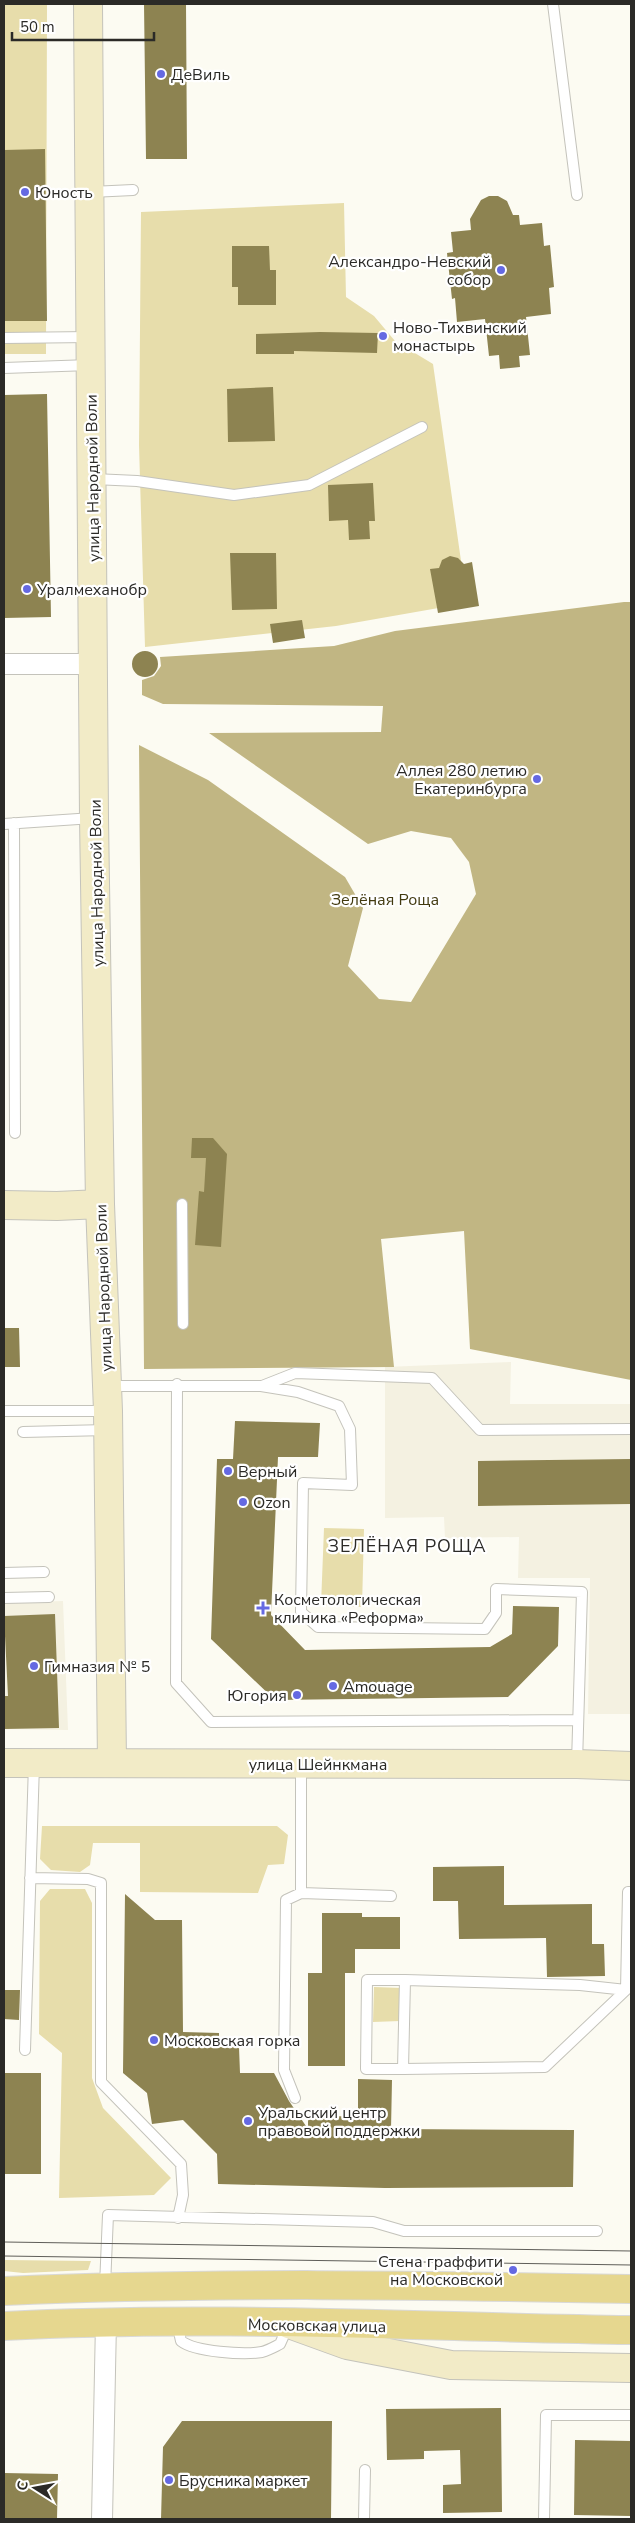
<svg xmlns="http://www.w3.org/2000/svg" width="635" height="2523" viewBox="0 0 635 2523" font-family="'Nunito Sans',sans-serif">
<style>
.built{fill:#f4f1e1}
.green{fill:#e7ddab}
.forest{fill:#c1b683}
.building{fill:#8d8351}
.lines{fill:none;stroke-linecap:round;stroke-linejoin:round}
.lane-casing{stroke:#c4c3bb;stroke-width:12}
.street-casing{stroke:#c4c3bb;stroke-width:22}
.secondary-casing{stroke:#c4c3bb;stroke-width:30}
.primary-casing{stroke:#d9d9d8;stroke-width:30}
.lane{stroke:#fff;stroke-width:10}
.street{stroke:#fff;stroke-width:20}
.secondary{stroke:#f2ebc7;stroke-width:28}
.primary{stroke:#e6d78f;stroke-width:28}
.tram{stroke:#5f5e59;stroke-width:1}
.poi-dot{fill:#6569e2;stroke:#fff;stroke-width:2}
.labels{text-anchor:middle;stroke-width:4.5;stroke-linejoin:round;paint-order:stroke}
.poi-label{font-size:16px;fill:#2b2a27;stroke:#fff;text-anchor:start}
.street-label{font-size:16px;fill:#2b2a27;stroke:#fff}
.park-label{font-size:16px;fill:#423a10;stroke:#fff}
.neighbourhood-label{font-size:18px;letter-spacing:1px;fill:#2b2a27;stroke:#fff}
</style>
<rect width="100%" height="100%" fill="#fcfbf2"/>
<!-- built -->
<path class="built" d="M511,1362L510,1404H631V1714H588L590,1578H518L519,1537L445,1538L444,1517L385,1518V1367Z
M63,1601L68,1730L4,1729V1603Z"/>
<!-- green -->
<path class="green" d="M4,4H47L46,354H4Z
M344,203L346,297L374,316L395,341L433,364L467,603L336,626L145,647L139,445L141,212Z
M324,1528L364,1529L362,1607L321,1605Z
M42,1826H277L288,1835L284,1864L268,1865L258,1893L140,1892V1843H93L90,1865L80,1872L51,1870L40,1859Z
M50,1889H85L92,1903V2078L103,2108L171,2178L154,2195L59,2198L62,2053L39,2034L40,1901Z
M374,1987L401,1988L400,2021L373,2022Z
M4,2260L91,2261L88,2270L23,2273L4,2271Z"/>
<!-- forest -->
<path class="forest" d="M624,602H631V1380L470,1349L464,1231L381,1239L394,1367L144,1369L139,745L208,780L345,877L363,908L348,966L379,999L411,1002L476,894L469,862L451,838L411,831L368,844L209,733L381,732L383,706L163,704L142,695V680L154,676L161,666L160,657L334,646L395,631Z"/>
<!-- building -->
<path class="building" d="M144,4H186L187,159H146Z
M45,149L47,321H4V150Z
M489,196H498L507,201L513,215H519L520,225L542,223L544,246L550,245L554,287L549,288L551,314L526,317L530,355L519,356L520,367L500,369L499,355L489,356L485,319L457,322L455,298L452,299L447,253L453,252L451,232L471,230L470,219L481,200Z
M232,246H269L270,270H276V305H238V287H232Z
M320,332L378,333L377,353L294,351V354H256V334Z
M273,387L275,441L228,442L227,389Z
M47,394L51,617L4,618V395Z
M373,483L375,521H369L370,539L349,540L348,520L329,521L328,485Z
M230,553H276L277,609L232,610Z
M450,556L458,558L464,564L472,562L479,606L438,613L430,569L439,568L442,560Z
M302,620L305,638L273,643L270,624Z
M132 664a13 13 0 1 1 26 0a13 13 0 1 1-26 0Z
M192,1138H213L227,1154L221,1247L195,1245L199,1191L204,1192L206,1158H191Z
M4,1328H19L20,1367H4Z
M235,1421L320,1423L318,1457H278L271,1615L305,1650L490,1647L512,1634L513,1606L559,1607L558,1646L508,1697L275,1700L211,1639L217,1459H233Z
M631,1459V1504L478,1506V1461Z
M55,1614L59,1728L4,1729V1696H8L4,1616Z
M504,1866V1905L592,1904V1944H604L605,1976L547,1977L546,1938L459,1939L458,1901H433V1867Z
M125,1894L155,1920H182L183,2032L219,2033V2047H239L240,2073H274L289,2101L308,2129V2115L358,2117V2079L392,2080L391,2129L574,2130L573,2187L385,2188L218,2184L217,2154L183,2120L152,2124L147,2093L123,2073Z
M322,1913H362V1917H400V1949H355V1973H345V2066H308V1973H322Z
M4,1990H20L19,2020L4,2019Z
M4,2073H41V2174H4Z
M501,2408L502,2512L443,2513V2485L461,2484L460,2450L424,2451V2459L387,2460L386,2409Z
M182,2421H332L331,2519H161L163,2447Z
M575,2440L631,2441V2516L574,2515Z
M4,2473L58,2474L57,2519L4,2518Z"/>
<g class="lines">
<defs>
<path id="lane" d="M553,4L577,195
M91,192L133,190
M4,338L90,337
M4,368L90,365
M94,479L137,481L234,495L309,485L422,427
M14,823L15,1133
M4,824L93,818
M182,1204L183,1324
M177,1384L176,1683L211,1722L578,1720
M107,1386H261L298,1392L339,1406L350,1429L352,1485L303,1483L301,1612L318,1627L485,1629L496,1613V1589L582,1592L577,1763
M262,1386L295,1373L432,1378L480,1430L631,1429
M4,1411H107
M23,1432L107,1430
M4,1573L44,1572
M4,1598L49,1597
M30,1878L88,1879L101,1883V2082L181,2164L183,2195L178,2218
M631,1892H628L626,1990L631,1984
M301,1893L391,1896
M367,1980H405L403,2069H366Z
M25,2050L34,1764
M403,2069L545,2067L626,1990L580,1985L405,1980
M295,2098L284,2070L286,1900L301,1893V1765
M105,2286L108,2215L373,2222L404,2231H597
M177,2323L181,2341C195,2352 244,2355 262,2352C269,2350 274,2347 280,2344L289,2324
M364,2519L365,2470
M544,2519L546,2415H631"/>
<path id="street" d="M4,664H94
M102,2519L106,2322"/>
<path id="secondary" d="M88,4L94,818L100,1204L108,1411L112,1762
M4,1205L57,1206L100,1204
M4,1763L577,1764L631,1766
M289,2324L347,2345L451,2365L631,2368"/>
<path id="primary" d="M4,2291C213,2282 422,2285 631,2289
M4,2326C212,2315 422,2327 631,2330"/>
</defs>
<!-- lane casing -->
<use href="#lane" class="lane-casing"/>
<!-- street casing -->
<use href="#street" class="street-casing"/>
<!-- secondary casing -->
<use href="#secondary" class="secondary-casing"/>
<!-- primary casing -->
<use href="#primary" class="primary-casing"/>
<!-- lane -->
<use href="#lane" class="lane"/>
<!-- street -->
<use href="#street" class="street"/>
<!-- secondary -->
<use href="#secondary" class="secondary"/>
<!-- primary -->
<use href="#primary" class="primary"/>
<!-- tram -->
<path class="tram" d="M4,2242L631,2251
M4,2256L631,2265"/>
</g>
<!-- markers -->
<g class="poi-dot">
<circle cx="161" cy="74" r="5"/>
<circle cx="25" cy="192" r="5"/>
<circle cx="501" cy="270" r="5"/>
<circle cx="383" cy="336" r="5"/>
<circle cx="27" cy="589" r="5"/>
<circle cx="537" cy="779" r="5"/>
<circle cx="228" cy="1471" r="5"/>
<circle cx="243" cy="1502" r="5"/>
<path d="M260.5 1600.5h5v5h5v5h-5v5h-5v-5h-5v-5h5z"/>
<circle cx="34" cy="1666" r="5"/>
<circle cx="333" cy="1686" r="5"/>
<circle cx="297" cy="1695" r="5"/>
<circle cx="154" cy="2040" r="5"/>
<circle cx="248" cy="2121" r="5"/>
<circle cx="513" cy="2270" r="5"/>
<circle cx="169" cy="2480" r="5"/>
</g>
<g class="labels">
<!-- poi labels -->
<g class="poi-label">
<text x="171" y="80">ДеВиль</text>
<text x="35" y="198">Юность</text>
<text x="491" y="267" text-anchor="end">Александро-Невский<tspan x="491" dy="18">собор</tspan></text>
<text x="393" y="333">Ново-Тихвинский<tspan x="393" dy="18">монастырь</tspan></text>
<text x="37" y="595">Уралмеханобр</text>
<text x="527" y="776" text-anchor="end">Аллея 280 летию<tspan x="527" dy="18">Екатеринбурга</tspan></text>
<text x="238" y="1477">Верный</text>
<text x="253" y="1508">Ozon</text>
<text x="274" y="1605">Косметологическая<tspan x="274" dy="18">клиника «Реформа»</tspan></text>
<text x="44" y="1672">Гимназия № 5</text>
<text x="343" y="1692">Amouage</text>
<text x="287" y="1701" text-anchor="end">Югория</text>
<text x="164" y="2046">Московская горка</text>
<text x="258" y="2118">Уральский центр<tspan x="258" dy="18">правовой поддержки</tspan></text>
<text x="503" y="2267" text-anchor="end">Стена граффити<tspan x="503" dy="18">на Московской</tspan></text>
<text x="179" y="2486">Брусника маркет</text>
</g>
<!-- street labels -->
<g class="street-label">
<text transform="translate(92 478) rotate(-91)" y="6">улица Народной Воли</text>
<text transform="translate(96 883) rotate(-91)" y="6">улица Народной Воли</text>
<text transform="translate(103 1288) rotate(-92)" y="6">улица Народной Воли</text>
<text x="318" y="1770">улица Шейнкмана</text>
<text transform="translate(317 2325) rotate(1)" y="6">Московская улица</text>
</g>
<!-- park labels -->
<g class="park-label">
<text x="385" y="905">Зелёная Роща</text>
</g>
<!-- neighbourhood labels -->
<g class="neighbourhood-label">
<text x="407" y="1552">ЗЕЛЁНАЯ РОЩА</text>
</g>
</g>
<!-- border -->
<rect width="635" height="2523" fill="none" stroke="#2b2a27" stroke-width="10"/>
<!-- north arrow -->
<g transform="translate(35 2488) rotate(281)" stroke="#ffffff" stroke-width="4" paint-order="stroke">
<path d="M0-4L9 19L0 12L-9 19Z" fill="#2b2a27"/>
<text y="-8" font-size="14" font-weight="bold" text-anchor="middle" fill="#2b2a27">С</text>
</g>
<!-- scale -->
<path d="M12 32v8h142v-8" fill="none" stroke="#2b2a27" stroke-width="2.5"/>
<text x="20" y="32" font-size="15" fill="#2b2a27" stroke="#ffffff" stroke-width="4" paint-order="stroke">50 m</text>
</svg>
